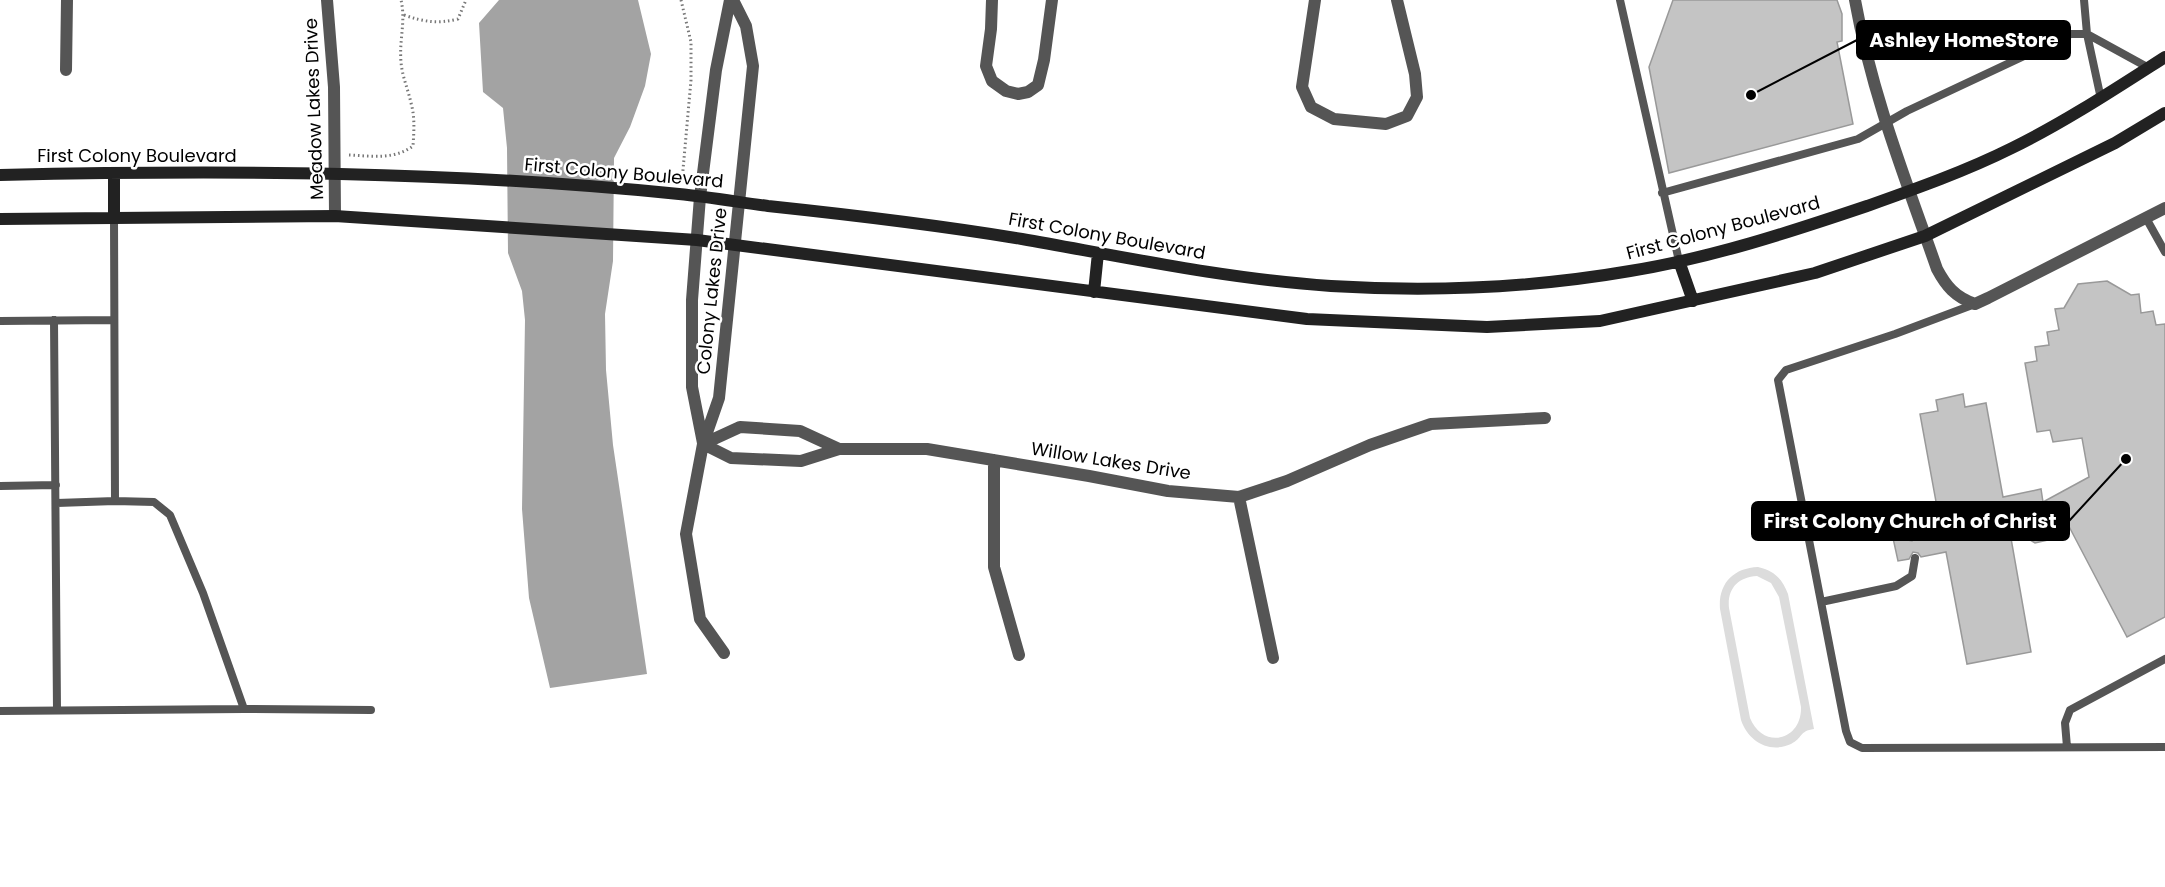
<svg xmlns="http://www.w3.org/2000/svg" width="2165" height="887" viewBox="0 0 2165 887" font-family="Poppins,sans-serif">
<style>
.green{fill:#dcdcdc;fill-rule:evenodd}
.water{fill:#a3a3a3}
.building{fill:#c4c4c4;stroke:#999;stroke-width:1.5}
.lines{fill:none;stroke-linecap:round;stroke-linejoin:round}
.path{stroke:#777;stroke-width:3;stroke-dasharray:1.5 3;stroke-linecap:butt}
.lane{stroke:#555;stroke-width:8}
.street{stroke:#555;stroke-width:12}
.secondary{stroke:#222;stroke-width:12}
.labels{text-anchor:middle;stroke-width:5;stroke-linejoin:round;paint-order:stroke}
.street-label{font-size:18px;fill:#000;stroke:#fff}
.leader{fill:none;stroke:#000;stroke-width:2}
.callout-dot{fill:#000;stroke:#fff;stroke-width:2}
.callout{fill:#000;stroke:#000;stroke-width:2}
.callout-label{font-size:20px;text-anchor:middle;font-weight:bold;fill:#fff}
</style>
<rect width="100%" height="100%" fill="#fff"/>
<!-- green -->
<path class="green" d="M1758,567C1774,571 1782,578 1788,594L1814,729C1799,731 1803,738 1791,744C1769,754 1748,741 1741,720L1720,609C1718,584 1733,568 1758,567ZM1757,576L1771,583L1779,597L1801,707C1802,741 1763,750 1750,718L1729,608C1727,589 1738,577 1757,576Z"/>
<!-- water -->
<path class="water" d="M499,0H638L651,54L645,86L630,127L614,158L613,261L605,314L606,370L613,445L647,674L550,688L529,598L522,509L525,320L522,291L508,253L507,148L503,108L483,92L479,23Z"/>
<!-- building -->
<path class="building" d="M1673,0H1837L1842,14V41L1837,42L1853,124L1669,173L1649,67Z
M2107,281L2131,295L2139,294L2141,313L2153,311L2156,325L2165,324V617L2127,637L2064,517L2052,539L2035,543L2009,527L2031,652L1967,664L1946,552L1921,557L1918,553L1913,552L1909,559L1898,561L1893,538L1905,536L1908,540L1912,541L1916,538L1917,534L1941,529L1920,414L1938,411L1936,400L1963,394L1965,407L1986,403L2003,497L2041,489L2043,502L2089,477L2082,438L2053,442L2050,430L2037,432L2025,363L2037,361L2035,347L2049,345L2047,332L2059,330L2055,309L2064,308L2078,284Z"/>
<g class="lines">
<!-- path -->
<path class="path" d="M681,0L691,42V80L682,181
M404,15C424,22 438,24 458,19L466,0
M349,155C371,156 394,160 413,146C414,131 415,117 411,103C408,89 402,76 401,62C399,39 406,22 401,0"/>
<!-- lane -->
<path class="lane" d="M1620,0L1679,261
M2084,0L2087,34L2101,99
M1662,193L1858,139L1907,111L2071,34H2087L2149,68
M114,216L115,501L154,502L170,515L203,593L244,709L371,710
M2146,218L2165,252
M1975,304L1895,334L1786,370L1778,380L1846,731L1850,742L1862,748L2165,747
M54,320L57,710
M0,321L114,320
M0,486L56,485
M57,503L115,501
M1806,527L1890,512C1903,517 1907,522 1911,535
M1821,602L1896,586L1912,576L1915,558
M0,711L244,709
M2067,747L2065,723L2070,710L2165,659"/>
<!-- street -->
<path class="street" d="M327,0L334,87L335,216
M992,0L991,29L986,66L992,81L1006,91L1018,94L1028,92L1038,85L1044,60L1052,0
M1315,0L1302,87L1311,107L1334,119L1386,124L1407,116L1417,97L1415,74L1397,0
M1855,0C1872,95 1905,178 1937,269C1946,286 1955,297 1975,304L1988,298L2165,208
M66,70L67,0
M703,443L692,387V300L700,197L716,70L730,0
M703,444L731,458L801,461L839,449H927L1089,476L1168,491L1239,497L1287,481L1370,445L1431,424L1545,418
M703,444L740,427L800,431L839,449
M994,460V567L1019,655
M1239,497L1273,658
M724,653L700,619L686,534L703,444L719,398L753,66L746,26L733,0"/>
<!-- secondary -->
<path class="secondary" d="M114,173V216
M0,175C226,170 454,171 679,194C709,197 738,202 768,206C853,215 938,225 1022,239C1124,257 1227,279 1331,286C1431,292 1532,288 1630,271C1711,258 1790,232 1867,206C1915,189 1966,171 2012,148C2065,122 2115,89 2165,57
M0,219L335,216L697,240L1307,319L1487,327L1600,321L1815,273L1925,236L2115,143L2165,113
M1679,261L1693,301
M1094,292L1098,253"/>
</g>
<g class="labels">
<!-- street labels -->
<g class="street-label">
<text transform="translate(314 109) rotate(-92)" y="6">Meadow Lakes Drive</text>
<text x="137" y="162">First Colony Boulevard</text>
<text transform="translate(624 173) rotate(5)" y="6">First Colony Boulevard</text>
<text transform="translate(1723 228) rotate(-15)" y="6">First Colony Boulevard</text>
<text transform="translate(1107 236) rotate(10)" y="6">First Colony Boulevard</text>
<text transform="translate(712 291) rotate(-84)" y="6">Colony Lakes Drive</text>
<text transform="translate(1111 461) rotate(9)" y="6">Willow Lakes Drive</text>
</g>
</g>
<!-- callouts -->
<path class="leader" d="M1751 95L1857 40M2126 459L2069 521"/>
<g class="callout-dot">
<circle cx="1751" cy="95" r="6"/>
<circle cx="2126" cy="459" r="6"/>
</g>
<g class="callout">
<rect x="1857" y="21" width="213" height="38" rx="6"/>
<rect x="1752" y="502" width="317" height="38" rx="6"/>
</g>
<g class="callout-label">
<text x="1964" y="47">Ashley HomeStore</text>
<text x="1910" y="528">First Colony Church of Christ</text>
</g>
</svg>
